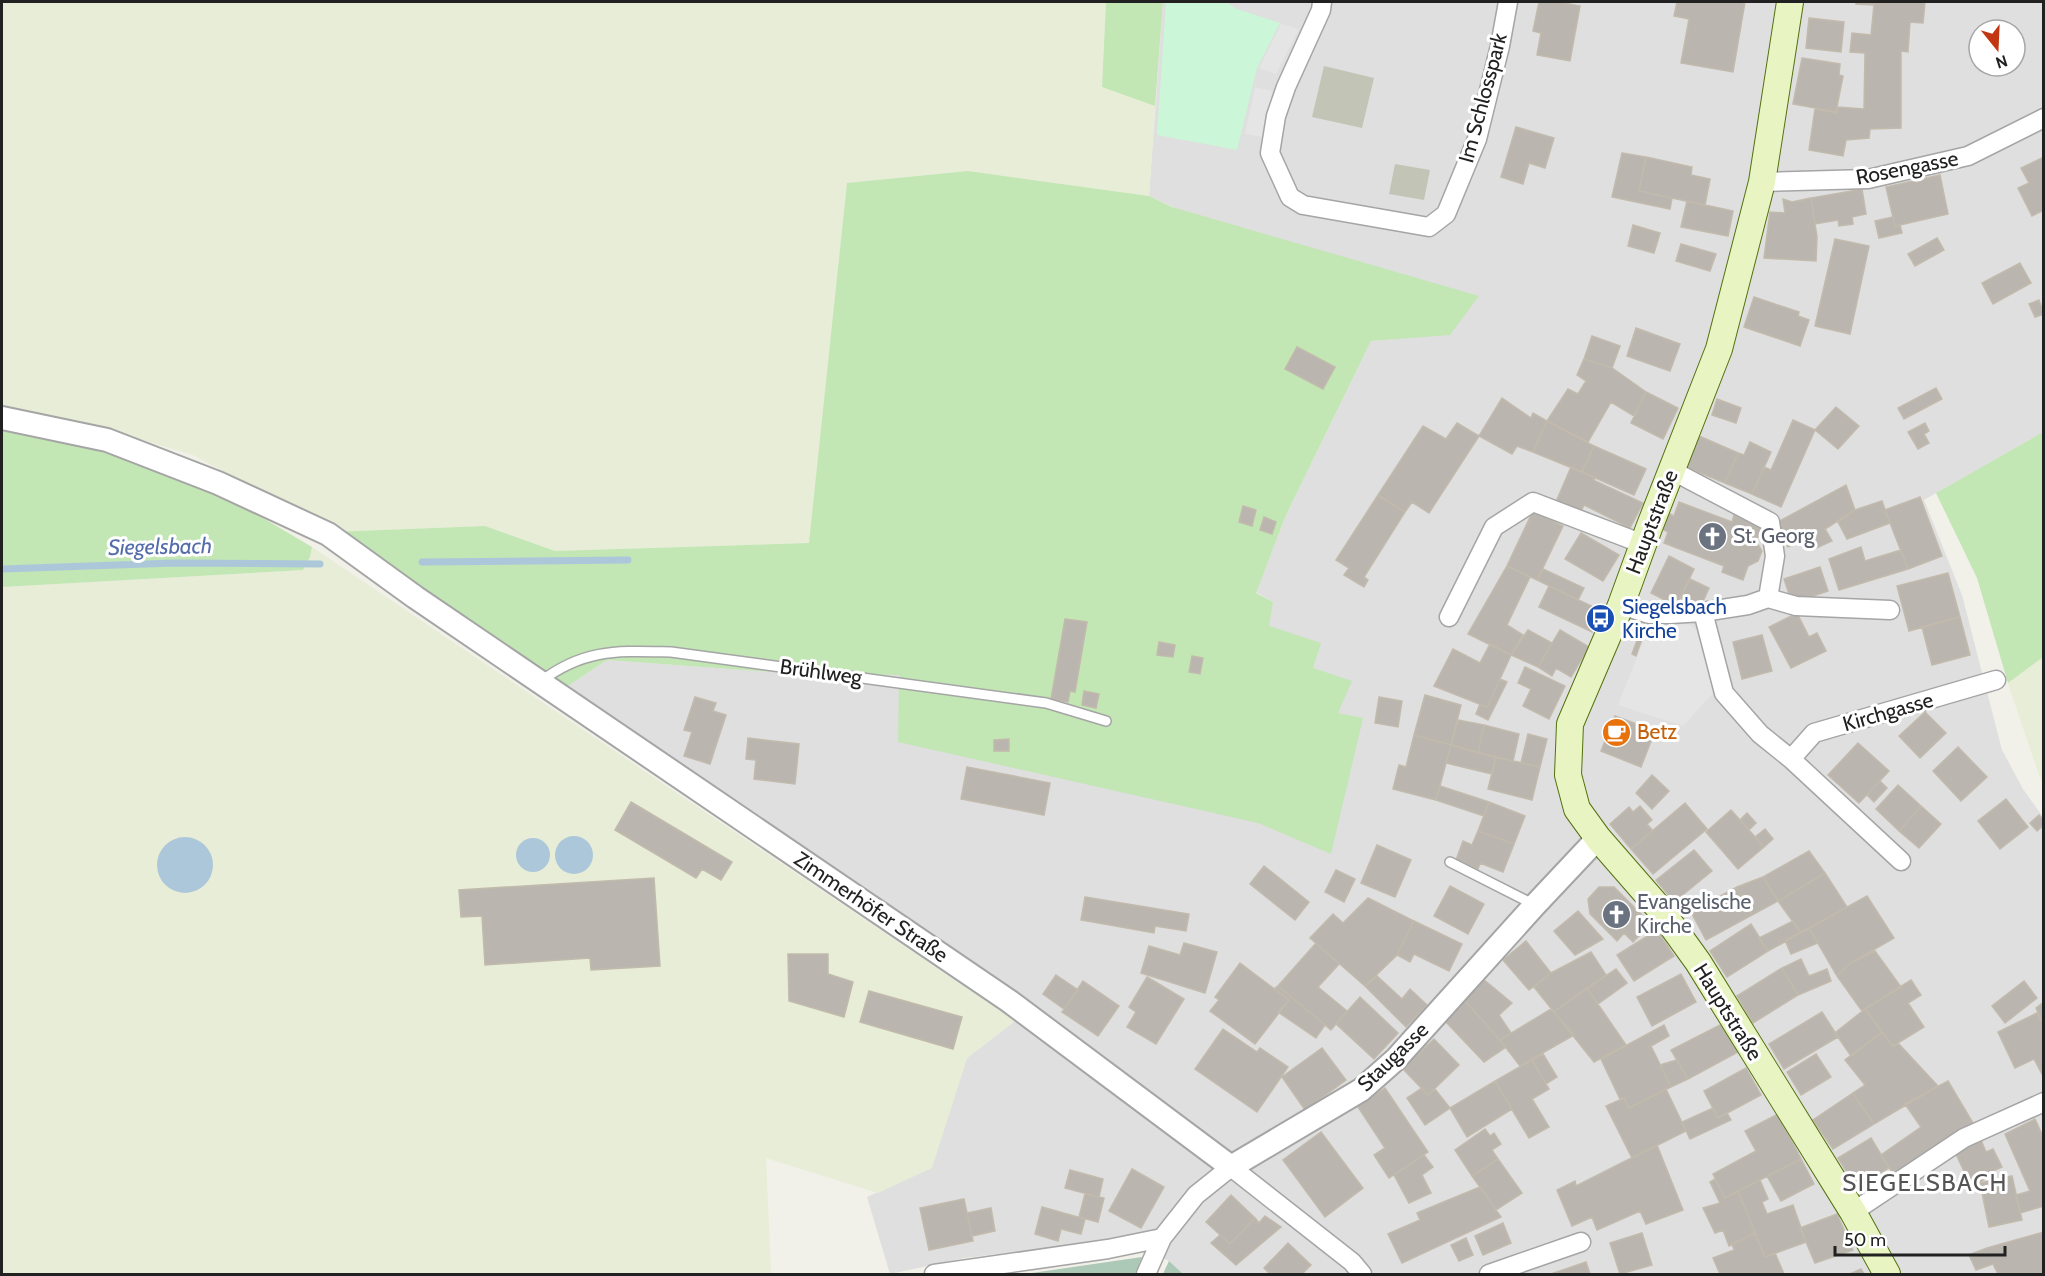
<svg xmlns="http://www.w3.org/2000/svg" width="2045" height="1276" viewBox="0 0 2045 1276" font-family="Cabin,sans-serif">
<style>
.residential{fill:#dfdfdf;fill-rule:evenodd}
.construction{fill:#c2c5b5}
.farmland{fill:#e7edd6}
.grass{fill:#c2e6b4}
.cemetery{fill:#acc8b6}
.park{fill:#cbf6d7}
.parking{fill:#e5e5e5}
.water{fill:#adc7da}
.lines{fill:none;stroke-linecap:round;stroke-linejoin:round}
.stream{stroke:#adc7da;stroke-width:7}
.building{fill:#bab6af;stroke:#c2baac;stroke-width:1.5}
.service-casing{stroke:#a5a5a5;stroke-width:12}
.minor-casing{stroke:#a5a5a5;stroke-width:21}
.tertiary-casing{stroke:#a5a5a5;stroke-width:26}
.secondary-casing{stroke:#53720e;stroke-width:28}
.service{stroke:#fff;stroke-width:9}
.minor{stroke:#fff;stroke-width:18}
.tertiary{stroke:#fff;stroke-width:22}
.secondary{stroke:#e8f5c3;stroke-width:26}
.labels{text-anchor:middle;stroke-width:6;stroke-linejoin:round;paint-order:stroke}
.street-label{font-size:21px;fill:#212121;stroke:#fff}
.worship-label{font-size:21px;fill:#5b616d;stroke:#fff;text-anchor:start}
.transit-label{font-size:21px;fill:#164399;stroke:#fff;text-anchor:start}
.food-label{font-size:21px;fill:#c56008;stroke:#fff;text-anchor:start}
.water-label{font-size:22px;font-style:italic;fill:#546daa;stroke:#fff}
.quarter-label{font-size:24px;letter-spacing:1.5px;fill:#545454;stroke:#fff}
</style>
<rect width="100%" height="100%" fill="#f1f0e9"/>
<!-- residential -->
<path class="residential" d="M1163,2H2043V432L1924,500L1962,595L2002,750L2023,789L2043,817V1274H1183L1169,1261L1124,1239L964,1258L890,1274L867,1197L931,1168L967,1058L1015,1021L1028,1006L562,690L607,660L799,674L900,675L1259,648L1273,602L1256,592L1286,515L1371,341L1450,334L1149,196ZM1979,30H2015V66H1979Z"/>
<!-- construction -->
<path class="construction" d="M1324,66L1374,78L1362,128L1312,117Z
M1395,164L1430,170L1424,200L1389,194Z"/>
<!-- farmland -->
<path class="farmland" d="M2,2H1106L1102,86L1155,106L1149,196L968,171L847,183L810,543L555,551L485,526L332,532L267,494L193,455L99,427L2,407Z
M312,547L1015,1021L967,1058L932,1168L878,1193L766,1158L771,1274H2V587L303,570L310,557Z
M2043,657V783L2040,778L2008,683Z"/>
<!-- grass -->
<path class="grass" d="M1106,2H1163L1155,106L1102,87Z
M968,171L1149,196L1172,207L1479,296L1450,335L1371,341L1286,515L1256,593L1273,602L1269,626L1321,643L1313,668L1352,681L1338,713L1363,718L1331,854L1258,823L898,742L899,675L799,674L607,660L562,690L332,532L485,526L555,551L809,543L847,183Z
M2,430L76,445L163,469L241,505L312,547L310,557L303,570L2,587Z
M2043,432V657L2008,683L1977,578L1936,493Z"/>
<!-- cemetery -->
<path class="cemetery" d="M1142,1257L1135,1274H1025Z
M1169,1261L1183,1274H1163Z"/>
<!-- park -->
<path class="park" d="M1166,2H1226L1237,9L1280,23L1257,68L1237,150L1157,135Z"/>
<!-- parking -->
<path class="parking" d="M1281,24L1299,29L1276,74L1259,68Z
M1255,87L1272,91L1263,137L1245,134Z
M1688,624L1697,631L1715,691L1683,726L1618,705L1649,627Z"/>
<!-- water -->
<path class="water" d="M555 855a19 19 0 1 1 38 0a19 19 0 1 1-38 0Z
M157 865a28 28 0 1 1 56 0a28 28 0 1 1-56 0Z
M516 855a17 17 0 1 1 34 0a17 17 0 1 1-34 0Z"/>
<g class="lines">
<!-- stream -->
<path class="stream" d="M422,562L628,560
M2,569L175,563L320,564"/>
</g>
<!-- building -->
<path class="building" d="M1539,2H1559L1580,6L1570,61L1537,55L1541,33L1533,31Z
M1677,2H1745L1733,72L1681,63L1689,19L1674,16Z
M1856,2H1925L1923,23L1910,22L1908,52L1901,51V128L1870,129L1869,138L1846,140L1843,156L1809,150L1815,109L1837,113L1838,107L1864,109L1865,53L1850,52L1852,33L1871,35L1874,5L1856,4Z
M1809,18L1844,22L1841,52L1806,48Z
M1802,58L1840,64L1839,75L1843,76L1836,112L1793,104Z
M1516,127L1554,138L1545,168L1529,163L1523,184L1501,177Z
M1622,153L1646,157L1639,191L1672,198L1670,209L1612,197Z
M1646,157L1692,167L1691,175L1710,179L1705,205L1639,191Z
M2044,157V210L2032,216L2018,188L2029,183L2021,168Z
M1940,175L1948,214L1895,226L1886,187Z
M1862,189L1866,214L1852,217L1853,224L1839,226L1838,220L1815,224L1811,198Z
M1811,198L1817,237L1816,261L1764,258L1770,212L1785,213L1783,199L1792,202Z
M1687,201L1733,211L1728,236L1681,227Z
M1893,217L1895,226L1900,225L1902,233L1879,238L1875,221Z
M1633,225L1660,233L1654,253L1628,246Z
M1937,238L1944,250L1915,266L1908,254Z
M1835,239L1869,246L1850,334L1815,326Z
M1681,244L1716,254L1710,271L1676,261Z
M2020,263L2031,283L1993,304L1982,283Z
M1754,297L1799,312L1798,316L1809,320L1800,346L1744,327Z
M2039,300L2044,314L2035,317L2029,304Z
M1636,328L1680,344L1670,371L1627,356Z
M1592,336L1620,346L1612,368L1584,359Z
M1297,347L1335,367L1323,389L1285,369Z
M1584,359L1612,368L1646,392L1634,416L1611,402L1588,442L1547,421L1568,389L1578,394L1586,381L1577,375Z
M1936,388L1942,399L1904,419L1898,408Z
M1646,392L1678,408L1663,439L1631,423Z
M1502,398L1531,418L1533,413L1547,421L1533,452L1517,446L1512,454L1479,436Z
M1717,399L1741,408L1736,423L1712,415Z
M1836,407L1859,426L1838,449L1815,430Z
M1793,420L1815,430L1781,507L1752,494L1764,467L1771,470Z
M1547,421L1594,446L1582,472L1533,452Z
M1457,423L1479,436L1429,513L1412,502L1405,512L1378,495L1423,426L1446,439Z
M1925,423L1929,431L1924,434L1929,443L1918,449L1908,432Z
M1699,436L1738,453L1725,483L1686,467Z
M1750,442L1771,452L1752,494L1725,483L1738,453L1744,455Z
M1594,446L1646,469L1634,495L1582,472Z
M1571,467L1596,478L1593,480L1643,503L1630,528L1584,505L1580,514L1556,502Z
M1846,485L1855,510L1825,529L1832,541L1814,549L1808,537L1788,547L1776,523Z
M1378,495L1405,512L1364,577L1368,580L1364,587L1344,575L1349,568L1336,560Z
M1920,497L1942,556L1908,569L1885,510Z
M1882,501L1890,523L1847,539L1838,522L1855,510Z
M1679,502L1732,522L1734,515L1762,527L1756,541L1762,551L1758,561L1748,566L1743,580L1722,572L1724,566L1664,543L1668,532L1662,529L1668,513L1674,516Z
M1243,506L1256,510L1252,526L1239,522Z
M1533,511L1563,526L1537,580L1507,566Z
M1264,517L1276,522L1272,534L1260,530Z
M1581,533L1619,555L1603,581L1565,559Z
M1861,547L1865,561L1901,550L1908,569L1839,590L1829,559Z
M1669,556L1694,569L1676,606L1651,593Z
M1507,566L1530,577L1507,625L1523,635L1511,655L1468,634Z
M1820,567L1828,591L1792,603L1784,579Z
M1543,569L1584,588L1578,600L1537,580Z
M1948,573L1960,617L1909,631L1897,586Z
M1690,579L1709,588L1700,608L1680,598Z
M1549,586L1602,611L1592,632L1539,607Z
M1797,613L1809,637L1817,633L1826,651L1791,668L1769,627Z
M1960,617L1970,655L1932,665L1922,627Z
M1065,619L1087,622L1075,692L1070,691L1068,702L1051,699Z
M1528,630L1552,643L1538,667L1511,655Z
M1560,630L1589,647L1571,677L1556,668L1552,676L1538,667Z
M1762,635L1772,671L1742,679L1733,642Z
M1638,638L1642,639L1636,656L1632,654Z
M1159,642L1175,645L1173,657L1157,655Z
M1490,644L1511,655L1487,707L1434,686L1453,649L1480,663Z
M1192,656L1203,658L1200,674L1189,672Z
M1525,667L1565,686L1549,719L1523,706L1531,689L1518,683Z
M1500,679L1507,682L1488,720L1476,714L1480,704L1487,707Z
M1084,691L1099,694L1096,708L1082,705Z
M1425,695L1461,705L1451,745L1414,735Z
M695,697L716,703L713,711L726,715L710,764L684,756L692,732L684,730Z
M1379,697L1402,701L1398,727L1375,723Z
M1925,712L1946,733L1920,758L1899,736Z
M1615,716L1655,731L1641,767L1601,751Z
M1458,720L1484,725L1478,753L1451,745Z
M1484,725L1519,734L1513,761L1478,753Z
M1528,734L1547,739L1540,767L1521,763Z
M1414,735L1451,745L1436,800L1393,789L1399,765L1406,767Z
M748,738L799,744L795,784L754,779L756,760L746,759Z
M1009,739V751H994V740Z
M1858,743L1889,771L1859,803L1828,775Z
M1451,745L1496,757L1492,774L1446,763Z
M1958,747L1987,777L1961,801L1933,771Z
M1496,757L1540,767L1532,800L1488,789Z
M967,767L1050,783L1044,815L961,799Z
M1652,775L1669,791L1652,809L1636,793Z
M1880,781L1887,788L1874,802L1867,795Z
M1898,785L1921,806L1899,831L1876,809Z
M1440,786L1489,802L1484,816L1436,800Z
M2006,799L2028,827L2000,849L1978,821Z
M631,802L732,862L721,880L702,869L696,878L615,830Z
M1489,802L1525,816L1514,844L1478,831Z
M1685,803L1707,829L1653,874L1631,849Z
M1640,806L1652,820L1647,824L1653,831L1631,849L1610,824L1629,807L1633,812Z
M1921,806L1941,824L1919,848L1899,831Z
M1731,810L1764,847L1738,869L1706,832Z
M1747,813L1756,823L1749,830L1740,820Z
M2039,815L2044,821V825L2037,831L2030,823Z
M1765,829L1773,839L1764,847L1755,837Z
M1478,831L1514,844L1503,872L1480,863L1478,869L1456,860L1463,841L1472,845Z
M1377,845L1411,860L1395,897L1361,883Z
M1694,850L1712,871L1674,902L1656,880Z
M1809,851L1825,873L1778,901L1763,877Z
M1264,866L1309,902L1295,920L1250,884Z
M1336,870L1355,879L1344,902L1325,892Z
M1825,873L1847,907L1801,933L1778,901Z
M1763,877L1778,901L1752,915L1737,887Z
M654,878L660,966L591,970L590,958L485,965L482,916L461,917L459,890Z
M1450,886L1484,904L1468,934L1434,916Z
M1599,887H1614L1642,915L1635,922L1644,931L1633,942L1624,933L1617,941L1590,914L1588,899Z
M1737,887L1752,915L1706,940L1691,912Z
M1867,896L1894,938L1849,964L1837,976L1809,928Z
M1085,897L1189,914L1186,931L1155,926L1154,933L1081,920Z
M1368,898L1414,921L1397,955L1365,986L1310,938L1333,914L1343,923Z
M1578,911L1603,939L1575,955L1554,931Z
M1414,921L1462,944L1449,971L1414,954L1410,962L1397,955Z
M1793,921L1801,933L1768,951L1759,938Z
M1751,924L1768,951L1727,977L1710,951Z
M1809,928L1818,943L1791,954L1785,940Z
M1657,930L1674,956L1634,981L1617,955Z
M1526,941L1551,973L1529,990L1503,960Z
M1184,943L1217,952L1205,993L1141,973L1149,946L1180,955Z
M1316,943L1339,964L1318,987L1347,1011L1331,1030L1278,986Z
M1875,951L1901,987L1862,1011L1837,976L1849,964Z
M1591,952L1606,975L1554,1012L1534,987L1551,973Z
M788,954H828V974L853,982L844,1017L789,1001Z
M1801,959L1809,976L1827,969L1831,981L1798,995L1782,968Z
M1240,963L1289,1000L1255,1044L1210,1011L1219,1000L1215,997Z
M1782,968L1798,995L1753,1023L1737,996Z
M1616,969L1627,983L1598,1004L1587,988Z
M1681,974L1696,1002L1652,1026L1637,997Z
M1056,975L1078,990L1064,1009L1043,994Z
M1377,976L1402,999L1410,989L1427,1005L1406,1027L1365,986Z
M1147,977L1184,999L1156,1044L1127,1027L1136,1012L1129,1007Z
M1483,979L1512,1003L1499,1015L1511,1033L1500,1040L1465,1001Z
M1911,980L1921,995L1908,1003L1924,1027L1893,1046L1865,1009Z
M1083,981L1119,1006L1098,1036L1062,1012Z
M2024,981L2037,998L2005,1023L1992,1006Z
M1278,986L1325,1025L1316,1038L1278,1012L1289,1000L1274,989Z
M1587,988L1626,1045L1594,1062L1554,1012Z
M869,991L962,1017L953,1049L860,1022Z
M1360,997L1398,1033L1374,1059L1336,1024Z
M1465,1001L1506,1047L1484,1062L1445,1021Z
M2044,1002V1025L2036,1008Z
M1551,1009L1574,1035L1520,1066L1500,1040Z
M1865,1009L1882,1032L1851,1056L1835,1033Z
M1822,1012L1838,1037L1784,1069L1769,1044Z
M2037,1013L2044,1025V1078L2034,1059L2015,1068L1998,1032Z
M1722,1024L1738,1052L1688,1079L1671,1050Z
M1664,1025L1669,1036L1651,1046L1671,1087L1629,1108L1624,1098L1620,1099L1601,1059Z
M1223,1029L1257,1052L1260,1048L1288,1067L1257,1112L1195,1069Z
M1882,1032L1893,1046L1898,1043L1938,1086L1874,1124L1853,1093L1865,1085L1845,1060Z
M1434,1039L1459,1065L1428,1095L1403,1069Z
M1322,1048L1346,1080L1305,1110L1282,1077Z
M1543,1054L1557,1077L1546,1084L1532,1060Z
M1816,1054L1831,1077L1801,1095L1787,1072Z
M1532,1060L1549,1089L1532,1099L1549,1127L1529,1138L1495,1081Z
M1677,1060L1688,1079L1671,1087L1660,1065Z
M1746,1068L1761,1095L1718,1118L1704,1091Z
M1495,1081L1512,1109L1467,1137L1450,1108Z
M1948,1081L1973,1123L1894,1175L1881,1155L1921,1127L1905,1104Z
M1385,1088L1428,1152L1389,1178L1374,1155L1385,1148L1358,1107Z
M1422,1088L1428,1095L1435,1089L1450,1108L1425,1125L1407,1098Z
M1666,1089L1686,1131L1632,1158L1606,1106L1624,1098L1629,1108Z
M1853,1093L1874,1124L1833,1149L1813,1120Z
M1713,1108L1718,1118L1727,1113L1731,1120L1690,1139L1682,1122Z
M1778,1114L1801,1159L1725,1198L1713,1174L1756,1151L1745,1131Z
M2035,1119L2044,1139V1206L2020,1213L2016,1195L2030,1191L2005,1134Z
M1485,1129L1490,1136L1494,1133L1501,1144L1492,1150L1498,1159L1472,1176L1455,1150Z
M1321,1132L1363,1188L1325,1217L1283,1160Z
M1871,1138L1889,1168L1856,1187L1838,1158Z
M1981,1140L1986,1152L1993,1149L2002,1167L1991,1172L1992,1176L1971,1186L1955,1152Z
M1657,1145L1683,1210L1646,1224L1640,1211L1597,1230L1592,1217L1572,1226L1557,1190L1575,1181L1576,1186Z
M1424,1155L1433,1167L1422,1175L1431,1193L1409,1203L1394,1175Z
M1498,1159L1522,1193L1496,1210L1472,1176Z
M1801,1159L1814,1184L1781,1201L1767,1176Z
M1132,1169L1164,1187L1141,1228L1109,1211Z
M1070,1170L1103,1179L1099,1197L1065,1188Z
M2012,1176L2022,1220L1989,1227L1980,1183Z
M1715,1179L1725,1198L1738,1191L1755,1233L1729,1246L1723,1230L1715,1233L1703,1208L1720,1203L1710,1182Z
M1760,1180L1768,1199L1762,1202L1767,1214L1793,1205L1806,1242L1765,1257L1738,1191Z
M1480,1187L1501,1217L1402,1263L1388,1234L1420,1220L1417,1213Z
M1085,1194L1104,1198L1098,1222L1079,1217Z
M1231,1195L1255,1218L1230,1244L1206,1222Z
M964,1199L973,1241L929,1250L920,1208Z
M1042,1207L1085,1219L1081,1234L1061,1229L1058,1241L1035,1234Z
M991,1208L995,1231L972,1236L967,1213Z
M1837,1214L1853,1250L1815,1263L1800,1228Z
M1265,1216L1281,1227L1236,1265L1211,1243L1220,1235L1230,1244L1255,1218L1259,1223Z
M1503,1223L1511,1243L1483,1255L1475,1236Z
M2044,1232V1274H1998L1993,1264L1976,1270L1969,1255L1987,1248Z
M1642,1233L1652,1265L1620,1274L1610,1243Z
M1755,1233L1765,1257L1775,1253L1784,1274H1720L1713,1258L1734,1250L1732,1244Z
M1466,1238L1473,1255L1459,1261L1451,1245Z
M1288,1243L1311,1265L1302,1274H1270L1264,1268Z
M1586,1262L1590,1274H1551Z
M1861,1269L1864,1274H1850Z"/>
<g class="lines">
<defs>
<path id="service" d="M540,682C584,648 619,651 671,652L1046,703L1106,721
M1450,862L1535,905"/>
<path id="minor" d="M1322,2L1321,10L1286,87L1276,116L1270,153L1290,197L1303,205L1429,227L1446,214L1477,139L1500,46L1508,2
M1762,182L1868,179L1968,156L2044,118
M1768,598L1796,606L1890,610
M1621,605L1649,614H1670L1703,612L1748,605L1768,598L1775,556L1770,522L1671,470
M1703,612L1724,693L1760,734L1791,759L1901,861
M1449,617L1494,527L1533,502L1643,544
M1791,759L1814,733L1996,680
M1853,1212L1964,1138L2044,1102
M934,1274L1108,1249L1162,1238
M1146,1274L1162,1238L1196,1195L1231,1167L1352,1262L1362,1274
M1489,1274L1581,1242"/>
<path id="tertiary" d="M2,418L107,440L218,483L328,534L415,597L1009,1001L1231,1167L1361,1090L1396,1059L1535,905L1598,838"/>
<path id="secondary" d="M1790,2L1762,182L1719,349L1649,528L1621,605L1570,724L1568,775L1577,809L1598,838L1659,908L1698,962L1853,1212L1887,1274"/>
</defs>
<!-- service casing -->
<use href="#service" class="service-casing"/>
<!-- minor casing -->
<use href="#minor" class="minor-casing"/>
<!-- tertiary casing -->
<use href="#tertiary" class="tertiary-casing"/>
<!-- secondary casing -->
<use href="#secondary" class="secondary-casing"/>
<!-- service -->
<use href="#service" class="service"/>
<!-- minor -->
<use href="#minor" class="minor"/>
<!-- tertiary -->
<use href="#tertiary" class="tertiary"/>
<!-- secondary -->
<use href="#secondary" class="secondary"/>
</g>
<!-- icons -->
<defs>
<symbol id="church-disc" viewBox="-11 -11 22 22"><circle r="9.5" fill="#6b7280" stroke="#fff"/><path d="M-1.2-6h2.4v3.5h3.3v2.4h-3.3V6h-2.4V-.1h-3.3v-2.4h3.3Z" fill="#fff"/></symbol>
<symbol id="bus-disc" viewBox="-11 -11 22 22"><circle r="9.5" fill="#1a4fb4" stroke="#fff"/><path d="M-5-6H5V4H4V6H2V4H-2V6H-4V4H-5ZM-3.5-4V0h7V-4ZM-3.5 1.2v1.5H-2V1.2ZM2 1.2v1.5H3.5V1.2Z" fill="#fff"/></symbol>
<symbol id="cafe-disc" viewBox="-11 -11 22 22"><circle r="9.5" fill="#e8710a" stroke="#fff"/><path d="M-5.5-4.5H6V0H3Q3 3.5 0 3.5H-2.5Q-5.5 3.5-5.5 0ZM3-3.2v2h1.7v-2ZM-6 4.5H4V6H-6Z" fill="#fff"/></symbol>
</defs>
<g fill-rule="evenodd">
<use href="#church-disc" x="1696" y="520" width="33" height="33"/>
<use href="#bus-disc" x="1584" y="602" width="33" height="33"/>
<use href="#cafe-disc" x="1600" y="716" width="33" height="33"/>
<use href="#church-disc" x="1600" y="898" width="33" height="33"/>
</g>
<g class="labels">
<!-- street labels -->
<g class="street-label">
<text transform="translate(1483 98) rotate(-75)" y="7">Im Schlosspark</text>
<text transform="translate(1907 168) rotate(-11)" y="7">Rosengasse</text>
<text transform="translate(1652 522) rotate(-69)" y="7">Hauptstraße</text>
<text transform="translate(821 672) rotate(8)" y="7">Brühlweg</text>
<text transform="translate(1888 712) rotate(-16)" y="7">Kirchgasse</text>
<text transform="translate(871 907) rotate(34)" y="7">Zimmerhöfer Straße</text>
<text transform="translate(1728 1012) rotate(58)" y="7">Hauptstraße</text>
<text transform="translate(1393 1057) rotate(-44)" y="7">Staugasse</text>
</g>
<!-- worship labels -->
<g class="worship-label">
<text x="1733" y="543">St. Georg</text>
<text x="1637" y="909">Evangelische<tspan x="1637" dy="24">Kirche</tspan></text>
</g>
<!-- transit labels -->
<g class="transit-label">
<text x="1622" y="614">Siegelsbach<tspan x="1622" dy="24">Kirche</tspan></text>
</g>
<!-- food labels -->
<g class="food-label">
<text x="1637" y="739">Betz</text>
</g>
<!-- water labels -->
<g class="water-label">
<text transform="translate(160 546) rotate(-1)" y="8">Siegelsbach</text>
</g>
<!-- quarter labels -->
<g class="quarter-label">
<text x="1925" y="1191">SIEGELSBACH</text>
</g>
</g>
<!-- border -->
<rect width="2045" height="1276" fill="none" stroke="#212121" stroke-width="6"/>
<!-- north arrow -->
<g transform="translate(1997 48) rotate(162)"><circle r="28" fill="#ffffff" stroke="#a6a6a6" stroke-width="1.5"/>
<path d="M0-4.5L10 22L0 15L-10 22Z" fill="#c23611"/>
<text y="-9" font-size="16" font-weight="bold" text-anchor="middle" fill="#212121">N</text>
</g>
<!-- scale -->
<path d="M1835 1246v9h170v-9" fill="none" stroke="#212121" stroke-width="3"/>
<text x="1844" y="1246" font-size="18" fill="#212121" stroke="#ffffff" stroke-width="4.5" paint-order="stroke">50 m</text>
</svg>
